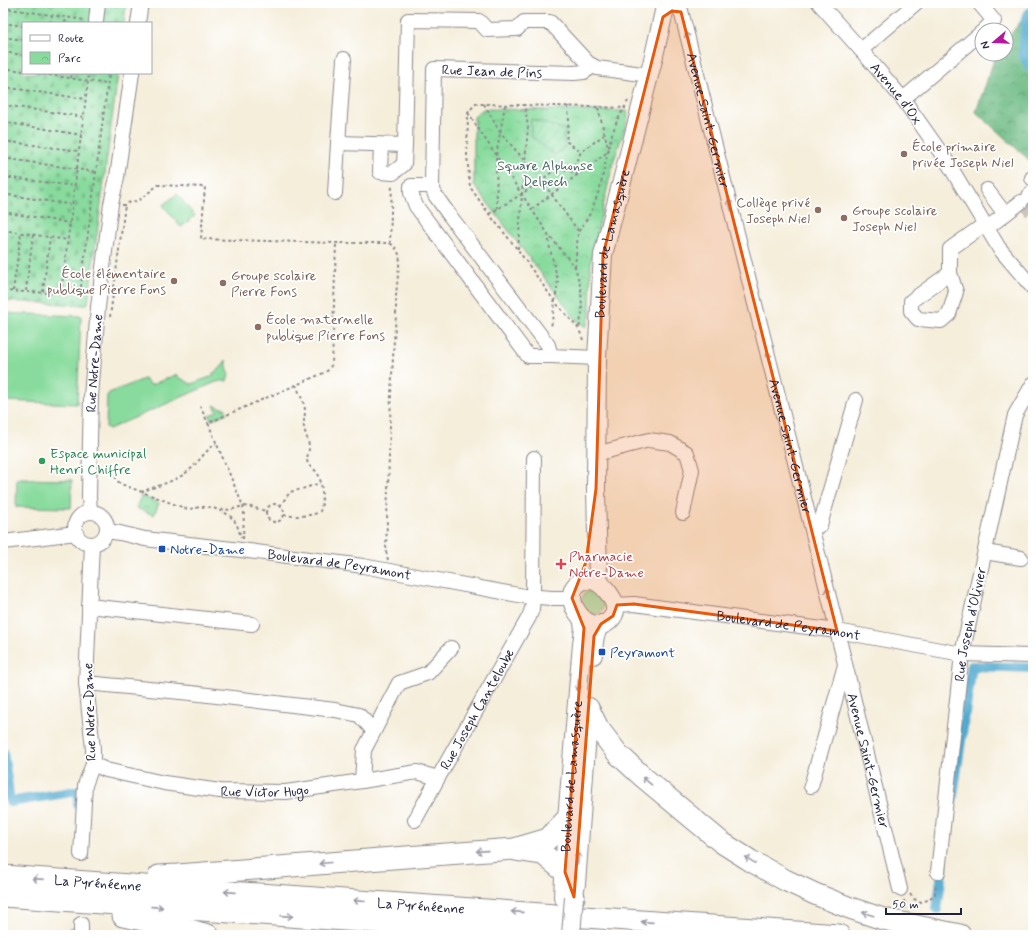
<svg xmlns="http://www.w3.org/2000/svg" width="1036" height="938" viewBox="0 0 1036 938" font-family="Mynerve,sans-serif">
<style>
.grass{fill:#88db9d;stroke:#557e6c}
.forest{fill:url(#forest-crowns);stroke:#486e60}
.cemetery{fill:url(#cemetery-stones);stroke:#557e6c}
.park{fill:url(#park-crowns);stroke:#557e6c}
.garden{fill:url(#garden-furrows);stroke:#557e6c}
.lines{fill:none;stroke-linecap:round;stroke-linejoin:round}
.canal{stroke:#51aacf;stroke-width:10}
.river{stroke:#51aacf;stroke-width:18}
.minor-tunnel{stroke:#cbc5bb;stroke-width:14;stroke-dasharray:14 7;stroke-linecap:butt}
.minor-casing{stroke:#8c888b;stroke-width:16}
.major-casing{stroke:#8c888b;stroke-width:20}
.highway-casing{stroke:#8c888b;stroke-width:23}
.path{stroke:#8c888b;stroke-width:2;stroke-dasharray:3 3;stroke-linecap:butt}
.minor{stroke:#fff;stroke-width:14}
.major{stroke:#fff;stroke-width:18}
.highway{stroke:#fff;stroke-width:21}
.major-bridge-casing{stroke:#8c888b;stroke-width:20;stroke-linecap:butt}
.major-bridge{stroke:#fff;stroke-width:18}
.oneway{stroke:#9c9ca7}
.marked{fill:#e8590c;fill-opacity:0.2;stroke:#e8590c;stroke-width:3;stroke-linejoin:round}
.education-dot{fill:#8d6e63;stroke:#fff;stroke-width:1.5}
.leisure-dot{fill:#2e9e5b;stroke:#fff;stroke-width:1.5}
.transit-dot{fill:#1a4fb4;stroke:#fff;stroke-width:1.5}
.health-dot{fill:#e0444e;stroke:#fff;stroke-width:1.5}
.labels{text-anchor:middle;stroke-width:3.5;stroke-linejoin:round;paint-order:stroke}
.street-label{font-size:14px;fill:#22223b;stroke:#fff}
.education-label{font-size:14px;fill:#785e54;stroke:#fff;text-anchor:start}
.park-label{font-size:14px;fill:#46635d;stroke:#fff}
.leisure-label{font-size:14px;fill:#27864d;stroke:#fff;text-anchor:start}
.transit-label{font-size:14px;fill:#164399;stroke:#fff;text-anchor:start}
.health-label{font-size:14px;fill:#be3a42;stroke:#fff;text-anchor:start}
</style>
<defs>
<pattern id="forest-crowns" width="20" height="18" patternUnits="userSpaceOnUse"><rect width="20" height="18" fill="#6ebb84"/><path d="M2 6a3 3 0 1 1 6 0M12 15a3 3 0 1 1 6 0" fill="none" stroke="#5a986d"/></pattern>
<pattern id="cemetery-stones" width="16" height="16" patternUnits="userSpaceOnUse"><rect width="16" height="16" fill="#88db9d"/><path d="M2 7V4a2 2 0 0 1 4 0v3zM10 15v-3a2 2 0 0 1 4 0v3z" fill="#75bc88"/></pattern>
<pattern id="park-crowns" width="20" height="18" patternUnits="userSpaceOnUse"><rect width="20" height="18" fill="#88db9d"/><path d="M2 6a3 3 0 1 1 6 0M12 15a3 3 0 1 1 6 0" fill="none" stroke="#75bc88"/></pattern>
<pattern id="garden-furrows" width="10" height="10" patternUnits="userSpaceOnUse"><rect width="10" height="10" fill="#88db9d"/><path d="M-1 1l2-2M0 10L10 0M9 11l2-2" fill="none" stroke="#75bc88"/></pattern>
</defs>
<rect width="100%" height="100%" fill="#fff"/>
<filter id="ink" filterUnits="userSpaceOnUse"><feTurbulence type="fractalNoise" baseFrequency=".025" numOctaves="2"/><feDisplacementMap in="SourceGraphic" scale="8" xChannelSelector="R" yChannelSelector="G"/><feConvolveMatrix kernelMatrix="1 2 1 2 8 2 1 2 1" color-interpolation-filters="sRGB"/></filter>
<filter id="wash" filterUnits="userSpaceOnUse"><feTurbulence type="fractalNoise" baseFrequency=".012" numOctaves="4" result="noise"/><feDisplacementMap in="SourceGraphic" scale="16" xChannelSelector="R" yChannelSelector="G"/><feGaussianBlur stdDeviation="0.9" result="paint"/><feColorMatrix in="noise" values="0 0 0 0 0 0 0 0 0 0 0 0 0 0 0 0 0 1.4 0 .05"/><feComposite in="paint" operator="in"/></filter>
<g filter="url(#wash)">
<rect width="100%" height="100%" fill="#f5eedb"/>
<!-- grass -->
<path class="grass" d="M177,194L195,216L181,227L163,205Z
M3,313L81,316L77,404L3,401Z
M226,360L229,376L227,381H222L216,382L109,429L106,427L107,396L109,393L144,379L151,385L175,375L191,384L213,376V373L220,369Z
M214,405L220,408H225L227,413L211,420L209,415L217,412Z
M17,479L72,480L71,508L16,507Z
M588,591C596,590 600,596 604,602C604,613 596,619 587,611C585,610 583,608 582,606C581,604 581,602 581,600L585,593Z"/>
<!-- forest -->
<path class="forest" d="M1033,6V165L1026,157L976,112L996,54H1006V40Z"/>
<!-- cemetery -->
<path class="cemetery" d="M3,3H126L124,23H23V73H118L88,303L85,305L3,301Z"/>
<!-- park -->
<path class="park" d="M483,109L627,111L628,119L613,163L591,260L590,316L586,327L577,321L474,185V117Z
M141,496L159,503L154,515L136,508Z"/>
<!-- garden -->
<path class="garden" d="M531,119L566,130L563,136L565,145L562,150L555,155L531,136Z"/>
<g class="lines">
<!-- canal -->
<path class="canal" d="M3,752L10,802L71,792H79L78,805
M952,802L972,666L1033,668
M937,909L943,865
M72,935V932"/>
<!-- river -->
<path class="river" d="M1033,15L1030,18L1027,53L1033,65"/>
</g>
</g>
<g filter="url(#ink)">
<g class="lines">
<!-- minor-tunnel -->
<path class="minor-tunnel" d="M1023,201L1033,214"/>
<defs>
<g id="minor">
<path id="s1" d="M679,3L833,613L839,639L900,889"/>
<path id="s2" d="M819,3L861,50L903,99L948,163L999,248L1033,288"/>
<path d="M979,3L994,21L984,30"/>
<path d="M96,21L98,3"/>
<path d="M138,23L141,3"/>
<path d="M861,50L916,3"/>
<path d="M344,59L338,143L405,145L408,20L479,21L487,30L517,29L524,22H550L588,63L597,68L642,74L649,76"/>
<path d="M593,66L584,72L574,73L434,69L432,186L435,195L450,216L548,345L551,356L597,358"/>
<path d="M903,99L982,32"/>
<path d="M381,145L380,172L393,173L404,164L405,145"/>
<path d="M1032,178L1033,179"/>
<path d="M432,186H411V193L416,206L528,356H551"/>
<path d="M987,190L1005,214"/>
<path d="M335,193L338,143"/>
<path d="M1029,196L1033,192"/>
<path d="M987,228L1021,202"/>
<path d="M950,273L956,292L949,314L941,321L918,319L911,311V301L950,273V249L985,224"/>
<path d="M596,454L649,440L670,443L687,453L692,470L683,513"/>
<path id="s3" d="M90,511L89,497L90,440L91,397L98,307L111,204L117,177L132,73"/>
<circle cx="91" cy="528" r="16"/>
<path d="M812,529L820,525L856,400"/>
<path id="s4" d="M107,531L120,533L145,539L241,550L363,566L524,596L552,598H572"/>
<path d="M3,542L76,533"/>
<path d="M985,552L1021,558"/>
<path id="s5" d="M615,605L634,604L837,631L962,654L1033,656"/>
<path d="M89,606L252,624"/>
<path d="M86,683L191,693L335,710L359,715L374,731"/>
<path id="s6" d="M93,764L106,770L164,783L220,791L286,792L362,781L417,772L438,778"/>
<path d="M362,781L364,750L399,683L428,673L451,648"/>
<path d="M811,786L845,665"/>
<path id="s7" d="M415,820L438,778L529,617L532,609L533,597L534,458"/>
<path d="M81,854L85,785L93,764V749L86,683L92,544"/>
<path id="s8" d="M938,872L962,654L1015,415L1033,384"/>
<path d="M81,935V924"/>
</g>
<g id="major">
<path d="M585,580C588,580 592,580 595,581C603,584 617,601 615,610C615,614 612,618 609,621C587,640 553,590 585,580Z"/>
<path id="s9" d="M600,584L598,576L596,489L597,358L603,255L652,64L666,3"/>
<path d="M593,655C594,643 593,635 601,624"/>
<path d="M574,893L576,884L589,707"/>
<path id="s10" d="M563,897L567,819L582,644L584,628L582,618"/>
</g>
<g id="highway">
<path d="M589,710L598,728L618,754L643,777L721,842L751,861L785,880L815,894L850,908L883,919L960,935"/>
<path d="M516,850L543,854L565,872L574,897"/>
<path id="s11" d="M3,876L839,935"/>
<path d="M159,876L178,875L406,857L514,849L548,839L567,819"/>
<path d="M3,896L557,935"/>
<path d="M123,916L183,928L208,935"/>
</g>
</defs>
<!-- minor casing -->
<use href="#minor" class="minor-casing"/>
<!-- major casing -->
<use href="#major" class="major-casing"/>
<!-- highway casing -->
<use href="#highway" class="highway-casing"/>
<!-- path -->
<path class="path" d="M3,8L85,20
M3,23L23,26
M50,23L52,15
M65,23L66,17
M3,37L23,40
M3,52L23,55
M3,68L23,71
M37,73L107,84
M71,78L72,73
M3,87L86,99
M484,104L500,132L525,161
M3,105L84,117
M568,106L569,121L566,141L581,152
M468,113L548,234L575,267L581,289L582,312L579,329
M3,122L82,135
M3,141L79,151
M3,158L96,172
M571,171L581,152L604,135
M3,177L75,186
M541,180L579,232
M3,194L73,205
M122,205H125L130,202L138,201L158,185L205,187L201,239L336,243H390L392,184
M497,209L496,156L505,105
M532,209L609,151L598,108
M3,212L70,223
M489,214L522,194L559,167L578,174
M3,230L68,240
M548,234L550,249L558,281L551,328
M518,249L522,194L528,128L525,105
M575,267L578,233L591,212L600,188L611,137L617,121L628,101
M3,291L80,294L109,73
M13,291L21,233
M26,291L33,235
M43,292L50,237
M61,293L89,73
M110,317L125,205
M583,340L579,329L555,302L518,250L489,214L470,187L467,155L468,113L475,104H484L626,108
M200,406L208,423
M116,476V480L121,484L187,509C193,509 198,507 203,507C208,506 214,508 218,510C234,516 237,522 241,538
M141,492C156,486 174,482 187,472C198,464 204,451 216,444
M266 513a9 9 0 1 1 18 0a9 9 0 1 1-18 0Z
M280,506L290,492L302,489L320,483
M221,511L224,509L230,510L243,506L251,507L266,511
M284,515C290,517 317,516 320,511C324,505 322,480 318,474C315,468 308,468 307,460C307,456 309,452 309,448C309,441 305,434 304,427C303,422 305,417 305,411C305,403 299,393 296,385
M243,539L244,511L243,506L208,423L326,372L329,369L332,364L336,243
M388,560L386,551L391,394L394,340L396,316V295L400,256L395,247L390,243
M910,894L914,899L921,902L928,900L935,894L936,883
M904,900L906,909"/>
<!-- minor -->
<use href="#minor" class="minor"/>
<!-- major -->
<use href="#major" class="major"/>
<!-- highway -->
<use href="#highway" class="highway"/>
<defs>
<path id="major-bridge" d="M571,935L574,897"/>
</defs>
<!-- major-bridge casing -->
<use href="#major-bridge" class="major-bridge-casing"/>
<!-- major-bridge -->
<use href="#major-bridge" class="major-bridge"/>
</g>
<!-- one-way arrows -->
<defs><path id="oneway-shaft" d="M-6 0H5M1.5-3L5.5 0L1.5 3" fill="none" stroke-width="1.6" stroke-linecap="round" stroke-linejoin="round"/></defs>
<g class="oneway">
<use href="#oneway-shaft" transform="translate(688 38) rotate(-104)"/>
<use href="#oneway-shaft" transform="translate(730 205) rotate(-104)"/>
<use href="#oneway-shaft" transform="translate(769 358) rotate(-104)"/>
<use href="#oneway-shaft" transform="translate(828 593) rotate(-104)"/>
<use href="#oneway-shaft" transform="translate(578 685) rotate(95)"/>
<use href="#oneway-shaft" transform="translate(647 781) rotate(-140)"/>
<use href="#oneway-shaft" transform="translate(482 851) rotate(176)"/>
<use href="#oneway-shaft" transform="translate(578 858) rotate(-86)"/>
<use href="#oneway-shaft" transform="translate(750 860) rotate(-149)"/>
<use href="#oneway-shaft" transform="translate(325 863) rotate(175)"/>
<use href="#oneway-shaft" transform="translate(38 879) rotate(-176)"/>
<use href="#oneway-shaft" transform="translate(230 892) rotate(-176)"/>
<use href="#oneway-shaft" transform="translate(359 901) rotate(-176)"/>
<use href="#oneway-shaft" transform="translate(157 907) rotate(4)"/>
<use href="#oneway-shaft" transform="translate(517 912) rotate(-176)"/>
<use href="#oneway-shaft" transform="translate(868 914) rotate(-162)"/>
<use href="#oneway-shaft" transform="translate(287 916) rotate(4)"/>
<use href="#oneway-shaft" transform="translate(647 922) rotate(-176)"/>
</g>
</g>
<!-- marked area -->
<path class="marked" d="M672,11L681,12L837,631L634,604L617,605L613,616L601,624L594,636L574,897L565,872L584,628L572,598L586,562L596,489L603,255L663,17Z"/>
<!-- markers -->
<g class="education-dot">
<circle cx="904" cy="154" r="4"/>
<circle cx="818" cy="210" r="4"/>
<circle cx="844" cy="218" r="4"/>
<circle cx="174" cy="281" r="4"/>
<circle cx="223" cy="283" r="4"/>
<circle cx="258" cy="327" r="4"/>
</g>
<circle class="leisure-dot" cx="42" cy="461" r="4"/>
<g class="transit-dot">
<rect x="158" y="545" width="8" height="8" rx="2"/>
<rect x="598" y="648" width="8" height="8" rx="2"/>
</g>
<path class="health-dot" d="M559 558h4v4h4v4h-4v4h-4v-4h-4v-4h4z"/>
<g class="labels">
<!-- street labels -->
<g class="street-label">
<text transform="translate(492 71) rotate(2)" y="5">Rue Jean de Pins</text>
<text dy="5" stroke="none"><textPath href="#s2" startOffset="119">Avenue d'Ox</textPath></text>
<text dy="5" stroke="none"><textPath href="#s1" startOffset="121">Avenue Saint-Germier</textPath></text>
<text dy="5" stroke="none"><textPath href="#s9" startOffset="342">Boulevard de Lamasquère</textPath></text>
<text dy="5" stroke="none"><textPath href="#s3" startOffset="148">Rue Notre-Dame</textPath></text>
<text dy="5" stroke="none"><textPath href="#s1" startOffset="457">Avenue Saint-Germier</textPath></text>
<text dy="5" stroke="none"><textPath href="#s4" startOffset="235">Boulevard de Peyramont</textPath></text>
<text dy="5" stroke="none"><textPath href="#s8" startOffset="250">Rue Joseph d'Olivier</textPath></text>
<text dy="5" stroke="none"><textPath href="#s5" startOffset="175">Boulevard de Peyramont</textPath></text>
<text dy="5" stroke="none"><textPath href="#s7" startOffset="127">Rue Joseph Canteloube</textPath></text>
<text transform="translate(89 712) rotate(-92)" y="5">Rue Notre-Dame</text>
<text dy="5" stroke="none"><textPath href="#s1" startOffset="781">Avenue Saint-Germier</textPath></text>
<text dy="5" stroke="none"><textPath href="#s10" startOffset="121">Boulevard de Lamasquère</textPath></text>
<text dy="5" stroke="none"><textPath href="#s6" startOffset="175">Rue Victor Hugo</textPath></text>
<text dy="5" stroke="none"><textPath href="#s11" startOffset="95">La Pyrénéenne</textPath></text>
<text dy="5" stroke="none"><textPath href="#s11" startOffset="419">La Pyrénéenne</textPath></text>
</g>
<!-- education labels -->
<g class="education-label">
<text x="912" y="151">École primaire<tspan x="912" dy="16">privée Joseph Niel</tspan></text>
<text x="810" y="207" text-anchor="end">Collège privé<tspan x="810" dy="16">Joseph Niel</tspan></text>
<text x="852" y="215">Groupe scolaire<tspan x="852" dy="16">Joseph Niel</tspan></text>
<text x="166" y="278" text-anchor="end">École élémentaire<tspan x="166" dy="16">publique Pierre Fons</tspan></text>
<text x="231" y="280">Groupe scolaire<tspan x="231" dy="16">Pierre Fons</tspan></text>
<text x="266" y="324">École maternelle<tspan x="266" dy="16">publique Pierre Fons</tspan></text>
</g>
<!-- park labels -->
<g class="park-label">
<text x="545" y="170">Square Alphonse<tspan x="545" dy="16">Delpech</tspan></text>
</g>
<!-- leisure labels -->
<g class="leisure-label">
<text x="50" y="458">Espace municipal<tspan x="50" dy="16">Henri Chiffre</tspan></text>
</g>
<!-- transit labels -->
<g class="transit-label">
<text x="170" y="554">Notre-Dame</text>
<text x="610" y="657">Peyramont</text>
</g>
<!-- health labels -->
<g class="health-label">
<text x="569" y="561">Pharmacie<tspan x="569" dy="16">Notre-Dame</tspan></text>
</g>
</g>
<!-- margin -->
<rect width="1036" height="938" fill="none" stroke="#fff" stroke-width="16"/>
<!-- legend -->
<rect x="22" y="22" width="130" height="52" fill="#ffffff" stroke="#a7a7b1"/>
<rect x="30" y="35" width="20" height="6" fill="#ffffff" stroke="#a7a7b1"/>
<text x="58" y="42" font-size="12" fill="#22223b">Route</text>
<rect x="30" y="52" width="20" height="12" fill="url(#park-crowns)" stroke="#a7a7b1"/>
<text x="58" y="62" font-size="12" fill="#22223b">Parc</text>
<!-- north arrow -->
<g transform="translate(994 42) rotate(251)"><circle r="19" fill="#ffffff" stroke="#a7a7b1"/>
<path d="M0-3L7 15L0 10L-7 15Z" fill="#b5179e"/>
<text y="-6" font-size="11" font-weight="bold" text-anchor="middle" fill="#22223b">N</text>
</g>
<!-- scale -->
<path d="M886 908v6h75v-6" fill="none" stroke="#22223b" stroke-width="2"/>
<text x="892" y="908" font-size="12" fill="#22223b" stroke="#ffffff" stroke-width="3" paint-order="stroke">50 m</text>
</svg>
